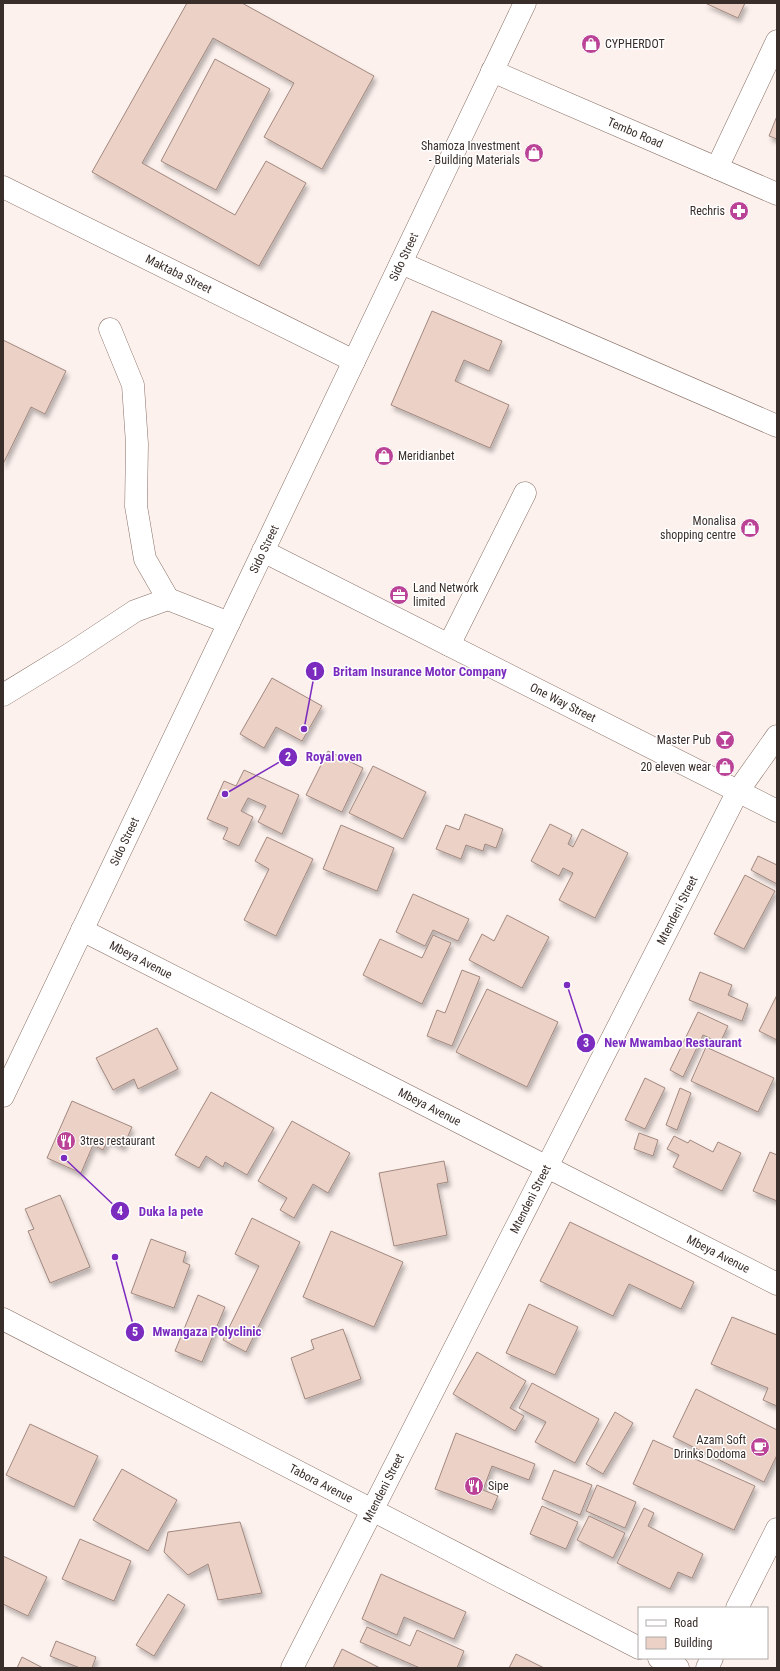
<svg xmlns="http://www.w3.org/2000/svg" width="780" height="1671" viewBox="0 0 780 1671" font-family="'Roboto Condensed',sans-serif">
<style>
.building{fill:#ecd1c7;stroke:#a1887f;filter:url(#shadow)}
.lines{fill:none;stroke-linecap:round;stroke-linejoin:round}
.minor-casing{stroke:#897168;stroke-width:23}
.minor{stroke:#fff;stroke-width:22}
.labels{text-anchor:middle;stroke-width:3;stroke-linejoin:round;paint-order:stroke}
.poi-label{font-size:12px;fill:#392e2a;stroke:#fff;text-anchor:end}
.street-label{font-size:12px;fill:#392e2a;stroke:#fff}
.leader{fill:none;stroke:#7b2cbf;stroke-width:1.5}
.callout-dot{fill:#7b2cbf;stroke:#fff;stroke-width:1.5}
.mark-label{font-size:12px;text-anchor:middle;font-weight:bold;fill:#fff}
.callout-label{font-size:13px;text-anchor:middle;font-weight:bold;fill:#7b2cbf;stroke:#fff;stroke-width:3;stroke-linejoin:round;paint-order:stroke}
</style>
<defs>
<filter id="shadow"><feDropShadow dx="2.5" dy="4.5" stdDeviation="2" flood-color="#0004"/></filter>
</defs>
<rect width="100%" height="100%" fill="#fdf1ed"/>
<!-- building -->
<path class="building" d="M187,3H242L374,76L322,169L264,137L294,83L213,38L142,163L235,215L266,161L306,183L259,266L92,172Z
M705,3H745L738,18Z
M215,59L270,89L216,190L161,161Z
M777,116V139L769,136Z
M432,311L502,341L489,371L464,360L455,381L509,405L490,448L391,405Z
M3,340L66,371L45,414L31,407L3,464Z
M272,678L322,706L302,741L276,727L264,748L240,734Z
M328,751L363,768L342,812L306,795Z
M373,766L426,792L403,839L349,813Z
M244,770L299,795L282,834L258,822L266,806L248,798L241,811L253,817L239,846L223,839L228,828L207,819L224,781L236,786Z
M465,814L503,829L496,848L485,844L483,851L466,845L461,859L436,849L446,825L459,830Z
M550,824L572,835L568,844L573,847L582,829L628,853L595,918L559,900L573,873L563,868L559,876L531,861Z
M341,825L394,848L377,891L323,869Z
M267,837L313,859L276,936L244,920L269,869L255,861Z
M758,856L777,865V884L751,870Z
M745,875L775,891L744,949L714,934Z
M413,894L469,919L458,941L433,930L425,946L396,932Z
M507,915L549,937L522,988L469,960L482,934L494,941Z
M433,935L451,943L422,1004L363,975L380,939L422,958Z
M462,970L480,977L452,1046L427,1036L437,1010L445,1013Z
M700,972L732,985L728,995L748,1004L742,1021L689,1000Z
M487,989L558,1022L527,1087L456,1052Z
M777,995V1040L759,1031Z
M698,1012L728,1026L720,1043L703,1035L683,1077L670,1070Z
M157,1028L178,1069L138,1089L134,1079L113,1090L96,1058Z
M706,1047L774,1078L758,1112L691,1081Z
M645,1078L665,1088L645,1129L625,1120Z
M680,1088L691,1093L677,1130L666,1125Z
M211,1092L274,1128L247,1175L225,1162L223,1167L206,1156L199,1168L175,1155Z
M72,1101L132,1127L123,1147L108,1140L103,1150L93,1145L81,1173L47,1158Z
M292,1121L350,1153L328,1193L313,1184L294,1218L280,1210L287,1198L258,1181Z
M639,1133L658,1140L653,1156L634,1149Z
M674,1136L688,1143L690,1140L713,1152L718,1142L741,1153L722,1191L673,1167L679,1155L667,1149Z
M770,1152L777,1155V1201L753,1191Z
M444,1161L448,1182L437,1184L447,1235L394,1246L379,1173Z
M60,1195L90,1267L50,1283L28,1231L34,1229L25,1209Z
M252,1218L300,1242L246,1352L223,1340L259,1266L235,1254Z
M570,1222L694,1282L681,1309L629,1284L613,1316L540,1281Z
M331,1231L403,1262L374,1327L303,1297Z
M151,1239L186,1252L183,1262L190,1265L174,1308L131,1293Z
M198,1295L225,1307L202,1362L175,1351Z
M529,1304L578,1327L555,1375L506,1353Z
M732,1317L777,1335V1406L763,1400L768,1388L711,1364Z
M343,1329L361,1379L305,1399L291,1358L314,1349L311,1340Z
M477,1352L526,1381L510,1408L524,1416L515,1431L453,1394Z
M532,1383L599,1419L575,1463L535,1442L546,1422L519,1408Z
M696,1389L777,1430V1455L764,1482L673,1437Z
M615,1412L633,1423L603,1474L586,1464Z
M30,1424L98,1456L74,1507L6,1475Z
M456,1433L535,1464L529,1480L492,1466L483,1490L498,1496L492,1510L435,1489Z
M653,1440L755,1486L734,1530L633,1484Z
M122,1469L177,1500L148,1551L93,1520Z
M554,1470L592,1485L580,1515L542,1499Z
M597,1485L636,1502L625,1528L586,1511Z
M542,1506L578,1522L566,1549L530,1534Z
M644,1508L654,1513L648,1526L703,1554L692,1578L678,1572L670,1589L617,1563Z
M589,1516L625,1533L613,1558L577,1540Z
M240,1522L262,1593L218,1600L208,1564L188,1575L164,1552L168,1532Z
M80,1539L131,1561L114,1601L62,1579Z
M3,1556L47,1577L28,1616L3,1604Z
M381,1574L466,1612L454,1639L404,1617L397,1635L362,1619Z
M168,1594L185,1605L154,1656L136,1645Z
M367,1627L410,1646L417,1630L464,1651L457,1668H420L360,1642Z
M56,1641L96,1657L92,1668H80L50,1656Z
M342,1649L380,1668H333Z
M516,1654L544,1668H509Z
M22,1657L43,1668H17Z"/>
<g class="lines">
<defs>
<g id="minor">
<path id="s1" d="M492,71L777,194"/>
<path d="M717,168L777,41"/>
<path id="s2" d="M3,187L354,361"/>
<path d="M401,263L777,426"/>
<path d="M110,329L133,385L137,444L136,506L145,559L168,599"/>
<path id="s3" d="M263,551L777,811"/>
<path d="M449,645L525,493"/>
<path d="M3,695L70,654L135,611L168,599L229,623"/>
<path id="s4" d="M82,930L777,1284"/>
<path id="s5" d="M3,1096L525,3"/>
<path id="s6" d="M3,1319L639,1648"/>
<path d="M737,1608L777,1529"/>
<path d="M659,1658L678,1668"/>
<path id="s7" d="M292,1668L738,791L777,736"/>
<path d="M707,1668L712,1658"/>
</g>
</defs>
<!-- minor casing -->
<use href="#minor" class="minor-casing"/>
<!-- minor -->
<use href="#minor" class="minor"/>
</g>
<!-- icons -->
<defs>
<symbol id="shop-disc" viewBox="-11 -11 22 22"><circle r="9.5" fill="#ba4297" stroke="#fff"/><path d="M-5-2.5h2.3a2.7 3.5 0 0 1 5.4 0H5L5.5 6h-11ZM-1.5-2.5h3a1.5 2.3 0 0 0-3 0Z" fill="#fff"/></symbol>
<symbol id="pharmacy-disc" viewBox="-11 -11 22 22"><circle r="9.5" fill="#ba4297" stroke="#fff"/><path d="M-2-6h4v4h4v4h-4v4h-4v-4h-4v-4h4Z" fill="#fff"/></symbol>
<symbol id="office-disc" viewBox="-11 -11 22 22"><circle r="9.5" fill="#ba4297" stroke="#fff"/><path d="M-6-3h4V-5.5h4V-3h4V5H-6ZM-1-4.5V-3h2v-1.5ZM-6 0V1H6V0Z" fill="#fff"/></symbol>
<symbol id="bar-disc" viewBox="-11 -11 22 22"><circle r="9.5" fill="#ba4297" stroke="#fff"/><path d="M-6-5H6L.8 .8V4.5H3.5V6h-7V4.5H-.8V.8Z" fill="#fff"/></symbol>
<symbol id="restaurant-disc" viewBox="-11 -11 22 22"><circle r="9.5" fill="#ba4297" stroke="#fff"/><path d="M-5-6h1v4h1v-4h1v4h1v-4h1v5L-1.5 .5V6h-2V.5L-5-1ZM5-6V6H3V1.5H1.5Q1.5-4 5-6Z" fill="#fff"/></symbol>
<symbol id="cafe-disc" viewBox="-11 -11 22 22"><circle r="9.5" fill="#ba4297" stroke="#fff"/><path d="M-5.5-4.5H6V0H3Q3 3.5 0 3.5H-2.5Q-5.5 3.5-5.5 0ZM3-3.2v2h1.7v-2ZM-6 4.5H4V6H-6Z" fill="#fff"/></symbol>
</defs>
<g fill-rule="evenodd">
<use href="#shop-disc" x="580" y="33" width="22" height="22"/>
<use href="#shop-disc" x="523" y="142" width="22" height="22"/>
<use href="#pharmacy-disc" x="728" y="200" width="22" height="22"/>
<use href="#shop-disc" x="373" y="445" width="22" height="22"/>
<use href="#shop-disc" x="739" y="517" width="22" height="22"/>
<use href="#office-disc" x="388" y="584" width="22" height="22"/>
<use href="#bar-disc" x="714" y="729" width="22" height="22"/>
<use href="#shop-disc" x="714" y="756" width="22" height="22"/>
<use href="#restaurant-disc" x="55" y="1130" width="22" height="22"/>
<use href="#cafe-disc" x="749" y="1436" width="22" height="22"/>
<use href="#restaurant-disc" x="463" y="1475" width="22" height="22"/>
</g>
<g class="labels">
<!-- poi labels -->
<g class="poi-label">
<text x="605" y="48" text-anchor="start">CYPHERDOT</text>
<text x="520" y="150">Shamoza Investment<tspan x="520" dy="14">- Building Materials</tspan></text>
<text x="725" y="215">Rechris</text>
<text x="398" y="460" text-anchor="start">Meridianbet</text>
<text x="736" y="525">Monalisa<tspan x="736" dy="14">shopping centre</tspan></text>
<text x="413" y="592" text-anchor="start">Land Network<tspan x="413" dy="14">limited</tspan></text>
<text x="711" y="744">Master Pub</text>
<text x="711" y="771">20 eleven wear</text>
<text x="80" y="1145" text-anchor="start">3tres restaurant</text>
<text x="746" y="1444">Azam Soft<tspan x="746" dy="14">Drinks Dodoma</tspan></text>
<text x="488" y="1490" text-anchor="start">Sipe</text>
</g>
<!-- street labels -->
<g class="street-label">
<text dy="4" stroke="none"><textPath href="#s1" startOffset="156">Tembo Road</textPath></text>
<text dy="4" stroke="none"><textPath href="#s5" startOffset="930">Sido Street</textPath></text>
<text dy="4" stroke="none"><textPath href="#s2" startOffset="196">Maktaba Street</textPath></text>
<text dy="4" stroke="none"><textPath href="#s5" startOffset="606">Sido Street</textPath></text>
<text dy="4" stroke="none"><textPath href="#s3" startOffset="336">One Way Street</textPath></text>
<text dy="4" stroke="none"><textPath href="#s5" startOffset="282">Sido Street</textPath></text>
<text dy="4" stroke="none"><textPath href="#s7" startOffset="850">Mtendeni Street</textPath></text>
<text dy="4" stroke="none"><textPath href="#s4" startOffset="66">Mbeya Avenue</textPath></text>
<text dy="4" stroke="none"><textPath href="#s4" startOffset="390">Mbeya Avenue</textPath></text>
<text dy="4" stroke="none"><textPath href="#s7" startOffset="526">Mtendeni Street</textPath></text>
<text dy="4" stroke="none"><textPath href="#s4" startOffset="714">Mbeya Avenue</textPath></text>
<text dy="4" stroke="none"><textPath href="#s6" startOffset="358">Tabora Avenue</textPath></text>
<text dy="4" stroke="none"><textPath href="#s7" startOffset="202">Mtendeni Street</textPath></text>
</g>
</g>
<!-- callouts -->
<path class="leader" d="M304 729L315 671M225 794L288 757M567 985L586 1043M64 1158L120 1211M115 1257L135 1332"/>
<g class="callout-dot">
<circle cx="304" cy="729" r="4"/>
<circle cx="225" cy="794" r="4"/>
<circle cx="567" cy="985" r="4"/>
<circle cx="64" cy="1158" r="4"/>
<circle cx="115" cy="1257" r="4"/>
<circle cx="315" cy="671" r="10"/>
<circle cx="288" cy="757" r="10"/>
<circle cx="586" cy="1043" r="10"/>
<circle cx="120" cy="1211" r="10"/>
<circle cx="135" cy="1332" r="10"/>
</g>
<g class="mark-label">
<text x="315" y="676">1</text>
<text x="288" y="761">2</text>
<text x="586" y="1047">3</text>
<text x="120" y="1215">4</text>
<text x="135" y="1336">5</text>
</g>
<g class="callout-label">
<text x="420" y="676">Britam Insurance Motor Company</text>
<text x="334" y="761">Royal oven</text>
<text x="673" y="1047">New Mwambao Restaurant</text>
<text x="171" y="1216">Duka la pete</text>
<text x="207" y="1336">Mwangaza Polyclinic</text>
</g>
<!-- border -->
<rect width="780" height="1671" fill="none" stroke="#392e2a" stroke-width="8"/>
<!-- legend -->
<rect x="638" y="1607" width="130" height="52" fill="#ffffff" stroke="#b0abaa"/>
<rect x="646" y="1620" width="20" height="6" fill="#ffffff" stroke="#b0abaa"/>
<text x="674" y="1627" font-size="12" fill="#392e2a">Road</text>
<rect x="646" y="1637" width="20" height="12" fill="#ecd1c7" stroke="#b0abaa"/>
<text x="674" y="1647" font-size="12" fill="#392e2a">Building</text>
</svg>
